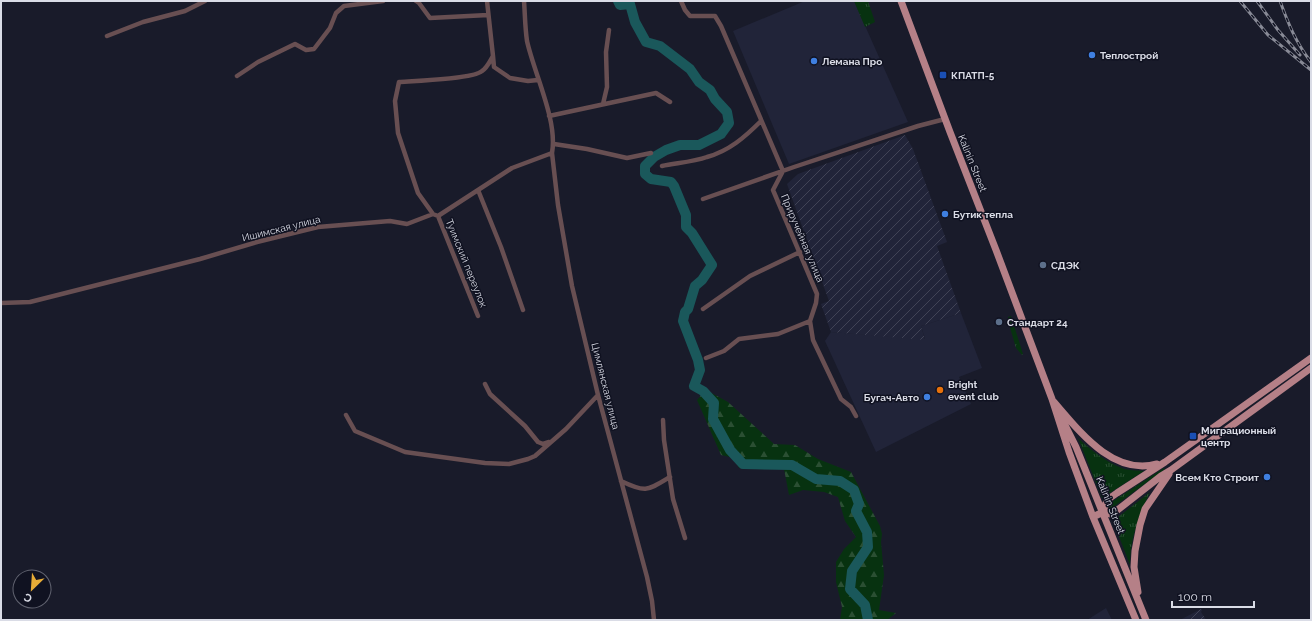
<svg xmlns="http://www.w3.org/2000/svg" width="1312" height="621" viewBox="0 0 1312 621" font-family="Raleway,sans-serif">
<style>
.built{fill:#212439}
.industrial{fill:url(#industrial-furrows)}
.grass{fill:url(#grass-tufts)}
.forest{fill:url(#forest-firs)}
.lines{fill:none;stroke-linecap:round;stroke-linejoin:round}
.river{stroke:#1a585b;stroke-width:10}
.street{stroke:#684f52;stroke-width:4.5}
.primary{stroke:#b58087;stroke-width:7}
.rail-casing{stroke:#888a96;stroke-width:3}
.rail{stroke:#101221;stroke-width:1.5;stroke-dasharray:4.5;stroke-linecap:butt}
.shop-dot{fill:#3f7fe0;stroke:#101221;stroke-width:1.5}
.transit-dot{fill:#1a4fb4;stroke:#101221;stroke-width:1.5}
.service-dot{fill:#5c6f8a;stroke:#101221;stroke-width:1.5}
.food-dot{fill:#e8710a;stroke:#101221;stroke-width:1.5}
.labels{text-anchor:middle;stroke-width:3;stroke-linejoin:round;paint-order:stroke}
.poi-label{font-size:10px;font-weight:bold;fill:#dadce6;stroke:#101221;text-anchor:start}
.street-label{font-size:10px;fill:#dadce6;stroke:#101221}
</style>
<defs>
<pattern id="industrial-furrows" width="10" height="10" patternUnits="userSpaceOnUse"><rect width="10" height="10" fill="#212439"/><path d="M-1 1l2-2M0 10L10 0M9 11l2-2" fill="none" stroke="#414356"/></pattern>
<pattern id="grass-tufts" width="24" height="20" patternUnits="userSpaceOnUse"><rect width="24" height="20" fill="#073210"/><path d="M3 7l-1-3M5 7V3M7 7l1-3M15 17l-1-3M17 17v-4M19 17l1-3" fill="none" stroke="#2b4f33"/></pattern>
<pattern id="forest-firs" width="22" height="20" patternUnits="userSpaceOnUse"><rect width="22" height="20" fill="#073210"/><path d="M5 1l3.5 6h-7zM16 11l3.5 6h-7z" fill="#2b4f33"/></pattern>
</defs>
<rect width="100%" height="100%" fill="#191b2a"/>
<!-- built -->
<path class="built" d="M805,1H854L908,122L789,164L733,31Z
M961,313L982,368L959,377L971,404L876,452L825,341L831,332L925,339L921,326Z
M1106,608L1112,620H1087Z"/>
<!-- industrial -->
<path class="industrial" d="M905,135L913,149L947,242L937,246L961,313L921,326L925,340L831,332L821,304L829,301L787,184L798,174Z
M1201,609L1202,610L1201,612L1206,620H1180Z"/>
<!-- grass -->
<path class="grass" d="M854,1H868L875,22L865,27Z
M1011,316L1023,354L1022,355L1016,348L1008,321V317Z
M1078,438C1091,450 1106,462 1122,468C1129,471 1137,470 1144,471L1102,498Z
M1164,468L1165,469L1112,508H1109L1108,506L1110,503Z
M1150,492C1139,516 1130,538 1130,565L1113,521Z"/>
<!-- forest -->
<path class="forest" d="M706,390L728,402L774,444L795,445L818,459L851,472L880,526L882,534L881,542L884,575L879,610L896,613L887,620H840L842,607L836,582V562L844,549L856,537L845,521L838,497L824,492L803,490L789,495L784,469L739,468L734,458L721,455L697,400Z"/>
<g class="lines">
<!-- river -->
<path class="river" d="M618,1L620,5L630,4L635,22L646,42L660,46L690,69L699,82L710,90L715,99L727,112L729,123L721,134L699,145H680L666,150L654,157L645,166V174L651,179L671,182L674,186L686,215V227L692,233L712,265L702,280L695,286L688,309L685,312L683,321L698,360L700,370L694,386L703,391L714,403L713,419L730,450L743,464L792,465L816,479L840,481L854,490L859,504L856,511L867,532L868,547L852,571L850,589L865,605L868,620"/>
<!-- street -->
<path class="street" d="M416,1L419,3L430,18L488,15
M487,1L493,56
M524,1C525,14 525,28 527,41C534,73 558,121 552,153L558,205L572,286L598,395L647,577L652,601L654,620
M681,1L685,10L690,16H715L721,26L783,171L773,190L817,294L816,303L810,321L813,340L841,399L851,407L856,416
M107,36L143,22L185,11L205,1
M237,76L258,62L295,44L306,50L314,49L330,28L336,13L344,6L383,1
M603,104L607,87L606,52L609,30
M549,116L656,93L670,102
M554,144L587,149L627,158L651,153
M662,166C676,163 693,162 707,157C729,151 745,137 761,121
M478,190L501,247L523,310
M703,199L794,167L918,126L945,119
M433,214L418,193L398,133L395,101L399,82C413,81 474,79 482,71C487,68 490,61 493,56L494,67L510,78L528,81L538,80
M438,216L478,316
M1,303L30,302L200,259L257,242L318,227L390,221L407,224L433,214L438,216L512,168L552,153
M703,309L750,276L800,252
M706,358L724,351L739,339L778,334L810,321
M485,384L490,394L525,426L538,442L543,444L549,442
M346,415L355,431L405,452L485,463L509,464L528,459L535,456L566,429L598,395
M663,420L664,440L673,499L685,538
M621,481C646,493 647,491 670,477"/>
<!-- primary -->
<path class="primary" d="M901,1L950,132L996,250L1052,399L1069,452L1093,517L1136,620
M1054,402C1080,432 1113,476 1157,464
M1062,419L1076,447L1146,620
M1103,512L1107,500L1117,493L1165,462L1311,358
M1093,517L1103,512L1111,514L1115,512L1161,476L1171,470L1311,368
M1138,592L1134,567L1135,551L1140,525L1145,509L1169,474"/>
<defs>
<path id="rail" d="M1240,1L1268,35L1311,70
M1257,1L1278,30L1300,55
M1280,1C1288,23 1296,43 1311,62"/>
</defs>
<!-- rail casing -->
<use href="#rail" class="rail-casing"/>
<!-- rail -->
<use href="#rail" class="rail"/>
</g>
<!-- markers -->
<g class="shop-dot">
<circle cx="1092" cy="55" r="4"/>
<circle cx="814" cy="61" r="4"/>
<circle cx="945" cy="214" r="4"/>
<circle cx="927" cy="397" r="4"/>
<circle cx="1267" cy="477" r="4"/>
</g>
<g class="transit-dot">
<rect x="939" y="71" width="8" height="8" rx="2"/>
<rect x="1189" y="432" width="8" height="8" rx="2"/>
</g>
<g class="service-dot">
<circle cx="1043" cy="265" r="4"/>
<circle cx="999" cy="322" r="4"/>
</g>
<circle class="food-dot" cx="940" cy="390" r="4"/>
<g class="labels">
<!-- poi labels -->
<g class="poi-label">
<text x="1100" y="59">Теплострой</text>
<text x="822" y="65">Лемана Про</text>
<text x="951" y="79">КПАТП-5</text>
<text x="953" y="218">Бутик тепла</text>
<text x="1051" y="269">СДЭК</text>
<text x="1007" y="326">Стандарт 24</text>
<text x="948" y="388">Bright<tspan x="948" dy="12">event club</tspan></text>
<text x="919" y="401" text-anchor="end">Бугач-Авто</text>
<text x="1201" y="434">Миграционный<tspan x="1201" dy="12">центр</tspan></text>
<text x="1259" y="481" text-anchor="end">Всем Кто Строит</text>
</g>
<!-- street labels -->
<g class="street-label">
<text transform="translate(973 163) rotate(68)" y="4">Kalinin Street</text>
<text transform="translate(281 228) rotate(-14)" y="4">Ишимская улица</text>
<text transform="translate(803 238) rotate(67)" y="4">Приручейная улица</text>
<text transform="translate(467 263) rotate(68)" y="4">Туимский переулок</text>
<text transform="translate(606 386) rotate(76)" y="4">Цимлянская улица</text>
<text transform="translate(1111 505) rotate(68)" y="4">Kalinin Street</text>
</g>
</g>
<!-- border -->
<rect width="1312" height="621" fill="none" stroke="#dadce6" stroke-width="4"/>
<!-- north arrow -->
<g transform="translate(32 589) rotate(205)"><circle r="19" fill="#101221" stroke="#616370"/>
<path d="M0-3L7 15L0 10L-7 15Z" fill="#e7ac37"/>
<text y="-6" font-size="11" font-weight="bold" text-anchor="middle" fill="#dadce6">С</text>
</g>
<!-- scale -->
<path d="M1172 601v6h82v-6" fill="none" stroke="#dadce6" stroke-width="2"/>
<text x="1178" y="601" font-size="12" fill="#dadce6" stroke="#101221" stroke-width="3" paint-order="stroke">100 m</text>
</svg>
